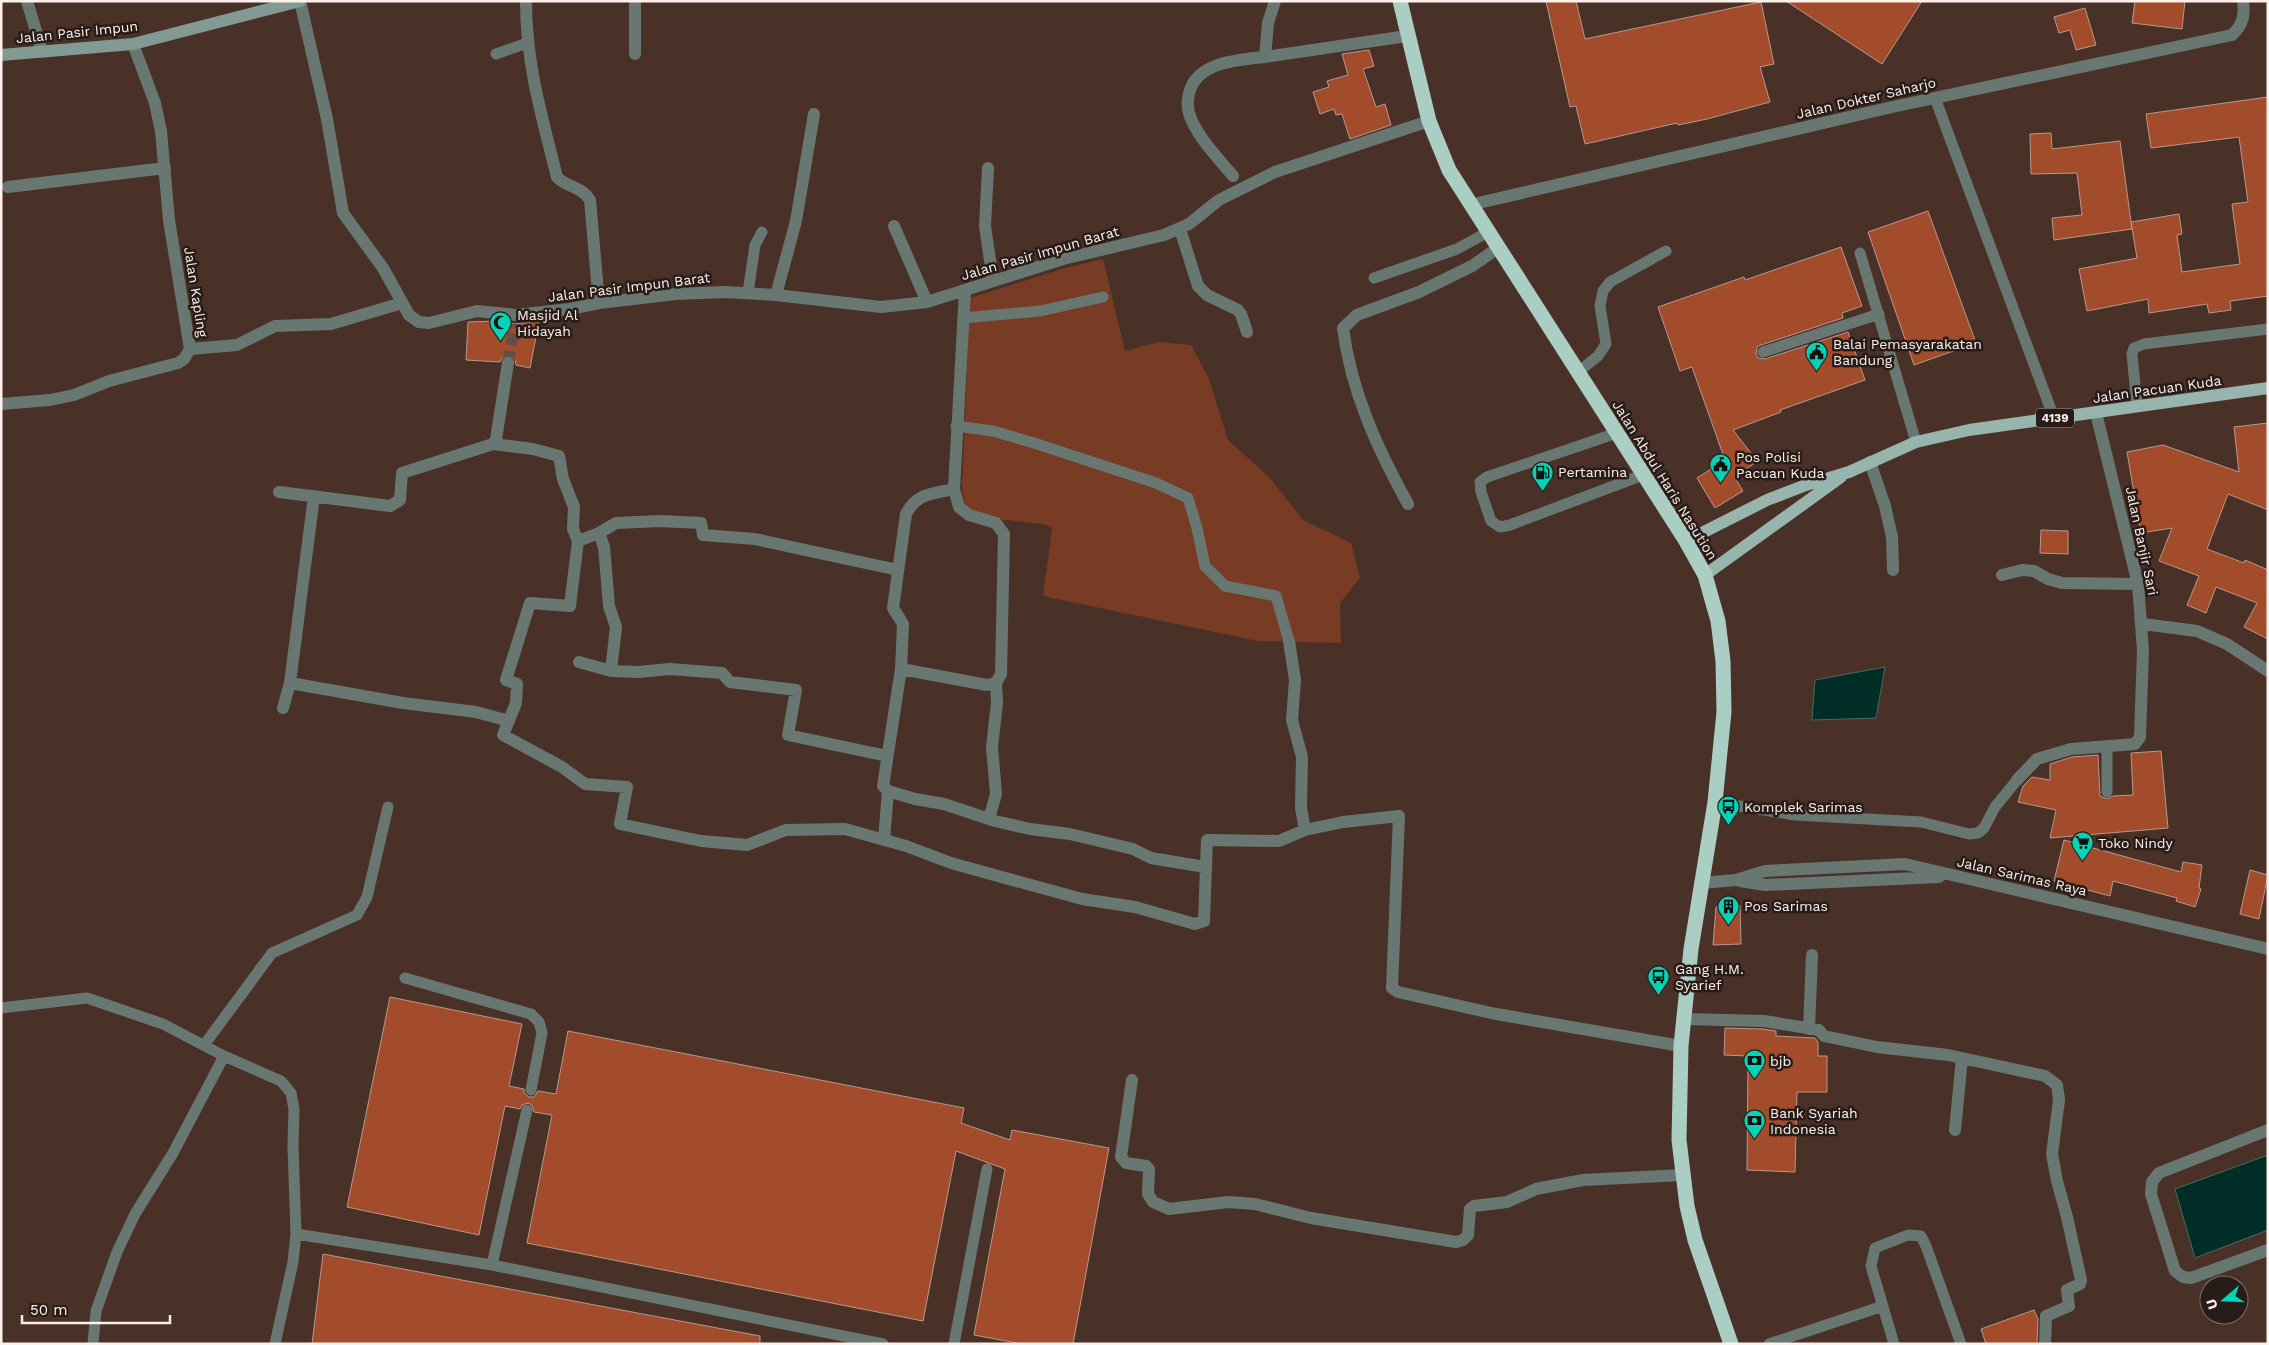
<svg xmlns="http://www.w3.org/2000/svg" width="2269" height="1345" viewBox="0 0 2269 1345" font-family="'Work Sans',sans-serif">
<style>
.green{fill:#783b24}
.water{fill:#002e26;stroke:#4c6861}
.building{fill:#a34c2b;stroke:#b8998f}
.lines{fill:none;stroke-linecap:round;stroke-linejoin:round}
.street-tunnel{stroke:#654e45;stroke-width:12;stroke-dasharray:12 6;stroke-linecap:butt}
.lane{stroke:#697773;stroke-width:11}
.street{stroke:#697773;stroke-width:12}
.secondary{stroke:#839a94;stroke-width:12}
.primary{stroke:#98b5ad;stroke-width:12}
.highway{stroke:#aacdc4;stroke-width:15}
.labels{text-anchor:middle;stroke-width:5;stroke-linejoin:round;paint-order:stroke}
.shield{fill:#281c18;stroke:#beb1ac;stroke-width:1}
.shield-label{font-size:12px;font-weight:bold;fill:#fef1ec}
.street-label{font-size:14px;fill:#fef1ec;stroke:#281c18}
.poi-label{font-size:14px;fill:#fef1ec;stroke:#281c18;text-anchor:start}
</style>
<rect width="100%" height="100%" fill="#4a3128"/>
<!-- green -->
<path class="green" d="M1103,259L1125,351L1159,342L1191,345L1209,379L1228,440L1270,478L1303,520L1351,543L1360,578L1340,603L1341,643L1258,641L1043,596L1052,528L1043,524L971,516L964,502L962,487L970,298L1062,269Z"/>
<!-- water -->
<path class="water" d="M1885,667L1876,718L1812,720L1815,680Z
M2268,1155V1230L2195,1258L2175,1189Z"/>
<!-- building -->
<path class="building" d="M1546,1H1576L1585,39L1761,2L1774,64L1760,67L1770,102L1707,119L1678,125L1677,123L1585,144L1576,106L1570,107Z
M1786,1H1922L1882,64Z
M2135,1H2185L2182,29L2132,23Z
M2085,8L2096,45L2076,50L2070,30L2059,33L2054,17Z
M1369,50L1374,66L1363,69L1376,107L1385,104L1391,125L1350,139L1342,114L1336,115L1334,109L1320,114L1313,92L1329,87L1327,81L1348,75L1342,54Z
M2268,97V296L2230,301L2231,310L2209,313L2207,304L2149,313L2148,299L2087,311L2079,269L2137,258L2131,222L2179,214L2182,234L2177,235L2182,272L2240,264L2232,204L2248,202L2239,137L2151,148L2146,114Z
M2051,133L2052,149L2120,141L2132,229L2054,240L2052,218L2082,215L2077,173L2031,174L2030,134Z
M1928,211L1976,343L1914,365L1868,232Z
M1841,247L1862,306L1842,313L1843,318L1761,345L1757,347L1756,354L1758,358L1765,359L1848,332L1865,380L1780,410L1781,412L1733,430L1757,461L1735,478L1743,491L1715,508L1697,478L1725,460L1692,367L1680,371L1658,307L1744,277L1745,280Z
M496,321L515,324L539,321L530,368L516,365L515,360L509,355L502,358L500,362L466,360L468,322Z
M2268,423V510L2228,494L2207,549L2244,563L2245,560L2268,570V639L2244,627L2257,603L2216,587L2206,613L2187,605L2199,576L2159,561L2172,528L2141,533L2127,452L2163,445L2239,472L2234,427Z
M2041,530L2068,531V554L2040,553Z
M2161,751L2168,828L2050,838L2056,810L2018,802L2023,786L2032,777L2050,780V764L2072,757L2098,755L2100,796L2107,799L2113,796L2133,795L2131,753Z
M2064,840L2181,872L2183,862L2202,865L2199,888L2201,889L2195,907L2176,901L2177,898L2113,881L2110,896L2054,881Z
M2250,870L2268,875L2259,919L2240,914Z
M1740,905L1741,944L1713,945L1716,907Z
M390,997L522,1024L509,1086L524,1089V1093L529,1097H534L538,1091L556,1094L568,1031L964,1108L961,1123L1010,1140L1012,1130L1109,1148L1073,1344H1022L974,1335L1005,1169L956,1151L923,1321L527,1243L552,1115L534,1112L532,1105L528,1103L522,1105L520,1109L505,1106L479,1235L347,1207Z
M1725,1028L1763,1029L1776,1031V1036L1815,1038L1818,1042V1056H1827V1092H1797L1795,1172L1747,1170L1748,1056L1724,1055Z
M323,1254L760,1336V1344H312Z
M2034,1310L2038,1319L2037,1344H1986L1981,1329Z"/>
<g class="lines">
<!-- street-tunnel -->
<path class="street-tunnel" d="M508,363L515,324"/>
<!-- lane -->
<path class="lane" d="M496,54L527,43
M1935,98L2054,418
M1860,253L1916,442
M1374,278L1457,249L1488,232
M748,293L755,245L762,232
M963,318L1040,311L1103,297
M1763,352L1879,314
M1578,372L1598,356L1606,344L1600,306L1603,291L1610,282L1666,251
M2137,406L2132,354L2134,348L2144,344L2268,329
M956,426L993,431L1034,443L1156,483L1188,498L1197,528L1205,566L1225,586L1276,596L1289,641
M1617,433L1487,477L1480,482L1481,492L1491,521L1500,527L1510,525L1643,475
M2107,746V792
M1715,802L1795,815L1921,822L1969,834L1978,833L1984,828L1995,807L2017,780
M405,978L531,1014L539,1022L542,1033L531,1090
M1,1008L87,998L163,1024L224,1056L281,1081L291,1093L294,1109L293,1146L296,1234
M204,1045L272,953L357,915L367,897L388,807
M492,1265L527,1110
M93,1344L96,1311L117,1252L135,1214L173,1153L224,1056
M275,1344L293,1262L296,1234L492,1265L883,1344
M954,1344L987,1169
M1769,1344L1883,1306
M1894,1344L1871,1266L1875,1248L1908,1235L1921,1236L1926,1246L1961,1344"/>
<!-- street -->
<path class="street" d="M27,1L42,51
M300,1L327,119L343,213L383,268L409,315L419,322L429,323L477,311L516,315L570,309L599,303L676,294L725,292L776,295L881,307L927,302L1063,259L1164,235L1189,224L1219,200L1275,172L1429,121
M526,1C526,64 542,117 557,177C567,188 582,186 590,200L599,303
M635,1V54
M1265,57L1407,36
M988,168L985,226L993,281
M1233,176C1219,159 1201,141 1192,121C1188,113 1187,107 1188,99C1192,62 1236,60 1265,57L1268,23L1275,1
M8,187L165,168
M1470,205L1892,107L2232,35C2243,25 2245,15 2243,1
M894,226L927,302
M1180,229L1198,286L1207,295L1238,310L1241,314L1247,332
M776,295L796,221L814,114
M190,349L237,345L275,326L331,324L402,303
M1,404L50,400L74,395L109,381L178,363L184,359L190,349L169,220L161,131L155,103L133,44
M493,444L533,449L559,456L563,479L574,507L573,529L578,541L570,606L530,603L506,680L517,684L516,703L503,735L562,767L585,784L627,787L620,824L701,841L747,845L786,830L845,829L906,846L951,863L1082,899L1135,907L1195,924L1204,921L1207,840L1279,841L1305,830L1343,822L1399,816L1392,988L1398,992L1496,1014L1681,1046
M1870,462L1885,506L1892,537L1893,570
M279,492L390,506L400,500L402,473L493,444L496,439L508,363
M1408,504C1377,448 1351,391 1343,328L1357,315L1419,292L1472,266L1498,248
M599,533L604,547L609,606L616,627L611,671
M578,541L599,533L616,523L660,521L701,523L703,535L755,539L898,570
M2002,575L2022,570L2034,571L2048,579L2062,583L2138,584
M2143,624L2197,631L2227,644L2268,671
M1289,641L1295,680L1292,720L1302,757L1301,808L1305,830
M579,662L611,671L638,672L670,669L722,673L730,682L796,690L788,735L887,756
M901,669L987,685L996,683L1001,674L1004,534L996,523L969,515L959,507L954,489L965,291
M290,683L403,703L476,712L509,721
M283,708L290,683L314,496
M2017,780L2037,759L2071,749L2135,744L2140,737L2143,651L2138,584L2096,413
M888,791L915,799L944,804L995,821L1030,829L1070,834L1133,849L1151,858L1205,867
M989,819L996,794L992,747L997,703L996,683
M884,840L888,791L883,786L901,669L903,624L893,608L906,514C917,493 932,494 954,489
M1740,881L1765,885L1939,877
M1701,883L1736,880L1765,871L1905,864L2268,949
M1684,1019L1764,1021L1819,1030L1824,1036L1877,1047L1948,1055L2045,1076L2057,1085L2059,1100L2052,1154L2057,1181L2067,1217L2081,1280L2080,1284L2067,1290L2069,1306L2046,1316L2045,1344
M1809,1029L1812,955
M1132,1080L1121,1157L1126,1163L1146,1166L1149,1169L1148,1194L1153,1202L1169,1209L1228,1202L1255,1204L1311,1218L1456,1242L1463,1240L1468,1235L1470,1209L1474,1206L1507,1202L1536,1189L1583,1180L1683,1175
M1955,1130L1962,1058
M2268,1130L2159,1173L2152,1182L2151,1194L2175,1271L2183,1277L2191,1278L2268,1250"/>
<!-- secondary -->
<path class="secondary" d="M1,55L133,44L300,1"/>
<!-- primary -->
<path class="primary" d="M1686,541L1767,500L1806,485L1849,472L1916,442L1969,430L2268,388
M1705,575L1841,477"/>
<!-- highway -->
<path class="highway" d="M1400,1L1429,121L1449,170L1686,541L1705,575L1718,621L1723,661L1724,712L1715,802L1691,949L1681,1046L1679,1140L1687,1206L1695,1240L1731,1344"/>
</g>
<!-- icons -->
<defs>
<symbol id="mosque-pin" viewBox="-11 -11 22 30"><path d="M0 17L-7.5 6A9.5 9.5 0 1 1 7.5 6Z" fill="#01d5b6" stroke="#281c18"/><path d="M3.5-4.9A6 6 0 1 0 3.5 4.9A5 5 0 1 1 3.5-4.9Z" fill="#111"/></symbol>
<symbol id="civic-pin" viewBox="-11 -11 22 30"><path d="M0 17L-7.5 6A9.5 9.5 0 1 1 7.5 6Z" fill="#01d5b6" stroke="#281c18"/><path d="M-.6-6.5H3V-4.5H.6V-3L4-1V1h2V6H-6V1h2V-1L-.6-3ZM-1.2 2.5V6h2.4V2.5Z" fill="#111"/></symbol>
<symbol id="fuel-pin" viewBox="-11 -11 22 30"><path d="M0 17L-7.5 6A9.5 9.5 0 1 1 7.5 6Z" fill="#01d5b6" stroke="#281c18"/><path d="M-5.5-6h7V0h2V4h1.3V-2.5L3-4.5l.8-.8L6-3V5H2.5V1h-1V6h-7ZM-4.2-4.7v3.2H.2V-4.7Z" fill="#111"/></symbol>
<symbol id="bus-pin" viewBox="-11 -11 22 30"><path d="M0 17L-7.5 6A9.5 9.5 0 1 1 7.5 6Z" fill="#01d5b6" stroke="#281c18"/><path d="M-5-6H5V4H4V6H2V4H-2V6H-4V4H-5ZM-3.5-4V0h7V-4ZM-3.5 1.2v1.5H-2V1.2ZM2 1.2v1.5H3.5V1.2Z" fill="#111"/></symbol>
<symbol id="supermarket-pin" viewBox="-11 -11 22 30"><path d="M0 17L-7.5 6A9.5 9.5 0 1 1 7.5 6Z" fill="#01d5b6" stroke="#281c18"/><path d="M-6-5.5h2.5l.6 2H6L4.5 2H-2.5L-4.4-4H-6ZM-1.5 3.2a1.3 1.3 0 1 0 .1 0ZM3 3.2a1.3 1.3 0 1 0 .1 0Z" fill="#111"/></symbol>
<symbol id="building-pin" viewBox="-11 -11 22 30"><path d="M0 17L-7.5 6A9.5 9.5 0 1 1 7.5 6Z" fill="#01d5b6" stroke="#281c18"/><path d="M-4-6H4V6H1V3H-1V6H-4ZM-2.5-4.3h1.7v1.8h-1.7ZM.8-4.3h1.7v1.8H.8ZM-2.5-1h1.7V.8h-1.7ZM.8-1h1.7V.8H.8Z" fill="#111"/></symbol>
<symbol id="bank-pin" viewBox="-11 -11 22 30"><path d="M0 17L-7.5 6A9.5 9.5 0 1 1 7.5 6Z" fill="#01d5b6" stroke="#281c18"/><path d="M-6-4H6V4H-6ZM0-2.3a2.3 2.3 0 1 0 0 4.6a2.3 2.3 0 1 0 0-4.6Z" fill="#111"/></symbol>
</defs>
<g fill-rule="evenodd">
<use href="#mosque-pin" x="488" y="310" width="25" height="34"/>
<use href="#civic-pin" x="1804" y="340" width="25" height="34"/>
<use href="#civic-pin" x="1708" y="452" width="25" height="34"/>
<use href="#fuel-pin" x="1530" y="460" width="25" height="34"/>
<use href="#bus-pin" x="1716" y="794" width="25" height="34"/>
<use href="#supermarket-pin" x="2070" y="830" width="25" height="34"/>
<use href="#building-pin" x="1716" y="894" width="25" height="34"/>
<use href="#bus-pin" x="1646" y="964" width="25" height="34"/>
<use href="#bank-pin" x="1742" y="1048" width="25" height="34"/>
<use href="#bank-pin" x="1742" y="1108" width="25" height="34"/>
</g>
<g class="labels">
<!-- shield labels -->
<rect class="shield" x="2036" y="408.5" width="38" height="19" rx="4"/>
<g class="shield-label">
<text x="2055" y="422">4139</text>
</g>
<!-- street labels -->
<g class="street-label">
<text transform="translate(77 32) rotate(-6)" y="5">Jalan Pasir Impun</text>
<text transform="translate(1866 98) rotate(-13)" y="5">Jalan Dokter Saharjo</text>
<text transform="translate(1040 253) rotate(-16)" y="5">Jalan Pasir Impun Barat</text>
<text transform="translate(629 287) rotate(-7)" y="5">Jalan Pasir Impun Barat</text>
<text transform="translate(196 292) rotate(81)" y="5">Jalan Kapling</text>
<text transform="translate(2157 389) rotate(-8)" y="5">Jalan Pacuan Kuda</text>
<text transform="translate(1665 480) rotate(58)" y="5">Jalan Abdul Haris Nasution</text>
<text transform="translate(2142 541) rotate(78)" y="5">Jalan Banjir Sari</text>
<text transform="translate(2022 876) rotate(13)" y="5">Jalan Sarimas Raya</text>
</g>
<!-- poi labels -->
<g class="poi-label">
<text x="517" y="320">Masjid Al<tspan x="517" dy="16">Hidayah</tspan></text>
<text x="1833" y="349">Balai Pemasyarakatan<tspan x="1833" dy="16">Bandung</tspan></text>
<text x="1736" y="462">Pos Polisi<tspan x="1736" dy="16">Pacuan Kuda</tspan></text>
<text x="1558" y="477">Pertamina</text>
<text x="1744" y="812">Komplek Sarimas</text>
<text x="2098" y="848">Toko Nindy</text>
<text x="1744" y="911">Pos Sarimas</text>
<text x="1675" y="974">Gang H.M.<tspan x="1675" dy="16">Syarief</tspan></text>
<text x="1770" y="1066">bjb</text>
<text x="1770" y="1118">Bank Syariah<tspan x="1770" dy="16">Indonesia</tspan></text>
</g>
</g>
<!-- border -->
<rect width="2269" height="1345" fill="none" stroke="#fef1ec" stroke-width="5"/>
<!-- north arrow -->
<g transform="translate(2224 1300) rotate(251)"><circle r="24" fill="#281c18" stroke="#7e716d"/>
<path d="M0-4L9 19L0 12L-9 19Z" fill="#01d5b6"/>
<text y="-8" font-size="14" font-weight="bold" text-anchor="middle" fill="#fef1ec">U</text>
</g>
<!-- scale -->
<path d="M22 1315v8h148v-8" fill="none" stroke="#fef1ec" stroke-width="2.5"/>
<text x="30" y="1315" font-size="15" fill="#fef1ec" stroke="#281c18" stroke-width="4" paint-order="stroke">50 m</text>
</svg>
